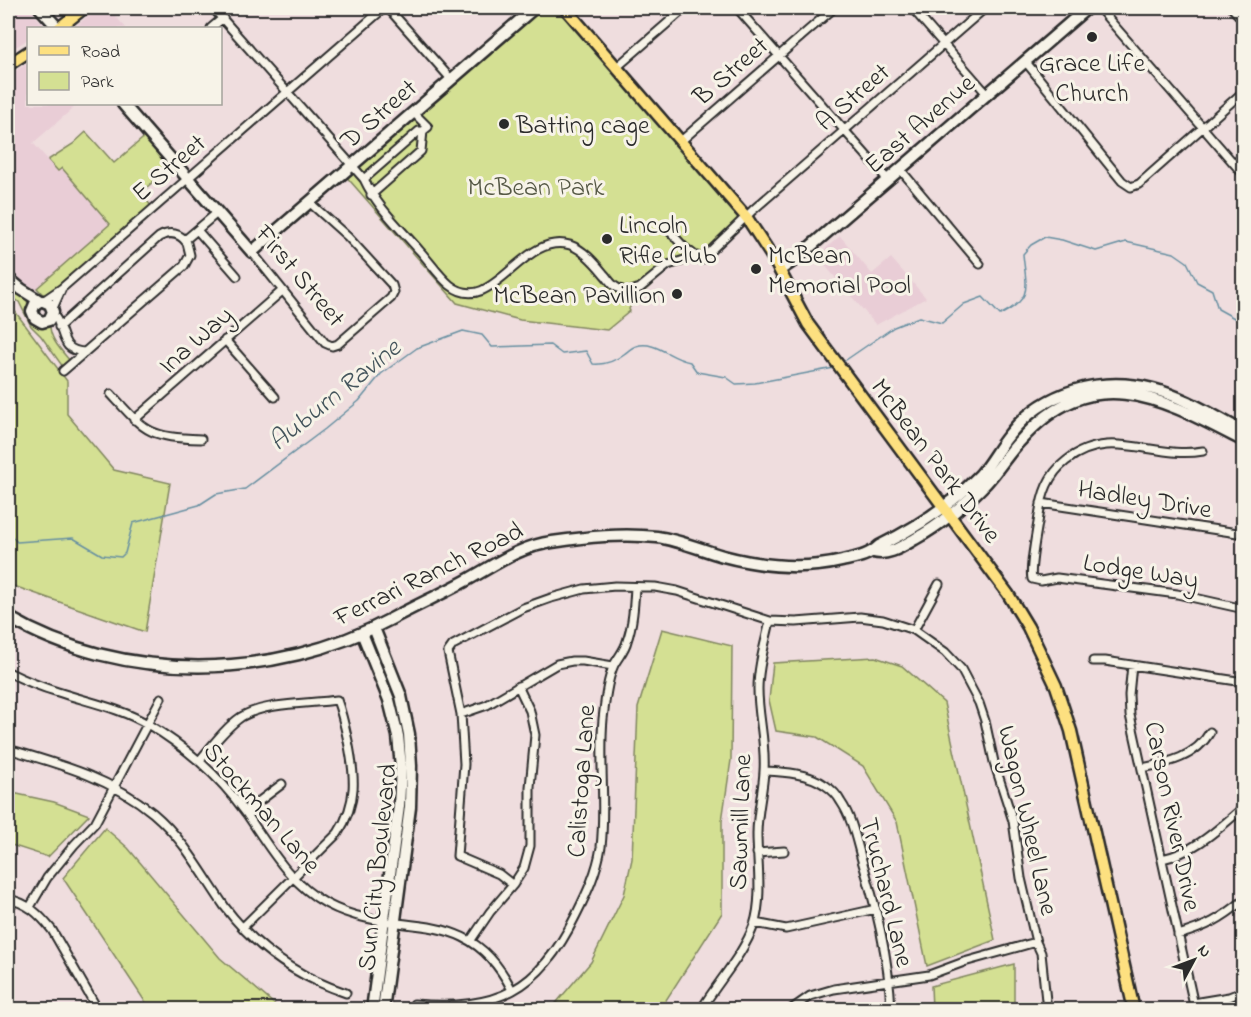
<svg xmlns="http://www.w3.org/2000/svg" width="1251" height="1017" viewBox="0 0 1251 1017" font-family="'Indie Flower',sans-serif">
<style>
.built{fill:#e9cdd6}
.green{fill:#d4e093;stroke:#80865f;stroke-width:1.5}
.lines{fill:none;stroke-linecap:round;stroke-linejoin:round}
.stream{stroke:#668fa1;stroke-width:1.5}
.street-casing{stroke:#2b2b2b;stroke-width:11}
.secondary-casing{stroke:#2b2b2b;stroke-width:15}
.primary-casing{stroke:#2b2b2b;stroke-width:15}
.street{stroke:#f7f3e8;stroke-width:7}
.secondary{stroke:#f7f3e8;stroke-width:10}
.primary{stroke:#fde080;stroke-width:10}
.poi-dot{fill:#2b2b2b;stroke:#f7f3e8;stroke-width:2}
.labels{text-anchor:middle;stroke-width:6;stroke-linejoin:round;paint-order:stroke}
.poi-label{font-size:26px;fill:#2b2b2b;stroke:#f7f3e8;text-anchor:start}
.street-label{font-size:26px;fill:#2b2b2b;stroke:#f7f3e8}
.park-label{font-size:26px;fill:#555845;stroke:#f7f3e8}
.water-label{font-size:27px;font-style:italic;fill:#44555c;stroke:#f7f3e8}
</style>
<rect width="100%" height="100%" fill="#efddde"/>
<filter id="ink" filterUnits="userSpaceOnUse"><feTurbulence type="fractalNoise" baseFrequency=".0167" numOctaves="2"/><feDisplacementMap in="SourceGraphic" scale="12" xChannelSelector="R" yChannelSelector="G"/><feConvolveMatrix kernelMatrix="1 2 1 2 8 2 1 2 1" color-interpolation-filters="sRGB"/></filter>
<g filter="url(#ink)">
<!-- built -->
<path class="built" d="M16,8H29L45,27L42,28H28V39L8,52V15Z
M97,8H108L126,28H74Z
M28,63V104H78L33,143L58,171L62,168L111,224L29,295L8,276V75Z
M840,236L872,274L891,258L926,298L876,325L817,256Z"/>
<!-- green -->
<path class="green" d="M537,8H560L744,220L700,261L670,269L633,301L629,309L630,311L607,330L520,320L457,303L344,174Z
M86,132L114,163L148,134L174,164L140,193L153,208L49,301L37,288L110,224L62,168L58,171L48,160L73,144Z
M8,280L26,296L30,313L50,324C49,338 61,350 70,361L63,367L41,336L31,326L19,302L8,294Z
M8,302L67,381V414L114,470L170,483L145,632L8,584Z
M662,629L732,646L731,760L722,821V913L666,1000L662,1009H551L591,962L624,895L632,859L638,708Z
M875,657L902,666L944,703L995,940L927,966L897,822L863,766L817,737L776,731L769,700L773,663Z
M8,792L54,802L89,815L48,857L8,844Z
M105,828L128,848L220,958L280,1009H150L63,878Z
M1014,964V1009H932L931,986Z"/>
<g class="lines">
<!-- stream -->
<path class="stream" d="M843,362L894,327L919,317L942,323L964,304L983,297L1000,315C1034,298 1026,287 1023,254L1031,245L1045,237L1062,240L1096,251L1126,242L1174,253L1187,262L1197,282L1212,290L1218,309L1236,319L1244,333
M8,532L17,542L73,538L102,555L121,557L125,553L133,523L199,505L216,494L245,489L325,429L359,401L381,374L417,348L463,331L482,335L492,347L550,345L562,354L586,351L593,364C605,365 614,362 624,354C627,352 632,347 636,346C656,340 670,359 690,362L697,372L726,377L736,384L755,383L834,368"/>
<defs>
<path id="street" d="M213,8L364,179C377,207 400,228 420,251C430,262 439,276 450,285C493,319 521,231 570,245C583,249 595,263 604,274C608,278 611,284 616,287C620,290 625,291 629,292L640,288L668,265L697,256
M388,8L451,79
M737,8L888,180
M912,8L987,94
M1099,8L1243,174
M1232,8L1244,21
M211,28L223,18
M1025,61L1122,181L1131,187L1139,184L1244,91
M617,67L685,8
M413,112L428,127L423,131
M681,141L834,8
M900,169L980,264
M364,179L419,131H423L421,151L371,195
M664,225L684,247L701,260L753,210L985,8
M197,230L237,276
M185,240L218,212
M252,252L325,343L332,346L338,344L391,298L394,292L392,285L348,237L309,202
M43,301L62,288L384,8
M53,308L62,288
M53,314C55,317 57,319 58,322C65,338 63,351 85,352
M59,327L159,237C170,231 180,233 187,243L190,255L184,266L63,371
M225,340L275,397
M111,394C146,432 147,437 201,439
M134,420L282,291
M1203,451C1155,460 1110,426 1066,461C1048,475 1042,494 1039,516C1037,531 1029,569 1032,579L1041,581L1057,578L1177,594L1244,609
M1041,503L1244,534
M914,630L939,584
M1093,661H1105L1244,682
M1132,665L1129,695L1130,715L1195,1010
M8,672C24,680 41,687 58,692C88,702 121,708 149,725C166,735 185,749 200,762C217,777 233,795 246,813C270,848 289,883 327,904C399,942 466,899 512,990
M461,714L487,705L557,664L572,661H583L613,666
M8,749C59,764 111,778 153,813C184,839 202,874 225,907C256,948 298,977 346,993
M199,761C212,746 225,728 241,717C266,702 308,704 337,700C342,713 345,727 348,741C355,775 358,802 338,833L243,927
M1142,768C1168,763 1196,757 1210,732
M764,771C784,772 808,773 825,785C831,789 838,796 841,802C852,818 856,839 861,857C876,907 889,957 891,1010
M245,812L282,784
M757,853L784,851
M1162,859C1195,852 1218,829 1244,807
M513,885L499,874L457,856L464,764L461,714L448,652L453,645L523,608L551,598L584,589L615,586L655,587L677,591L770,621L796,622L860,617L883,620L914,630L945,652L961,669L979,703L985,721L994,762L1013,821L1021,878L1036,942L1041,953L1047,1010
M8,899C28,903 39,914 52,930L98,1010
M30,907L47,878L74,845L95,823L161,698
M755,923L786,929L876,909
M1178,935C1206,927 1221,919 1244,900
M471,940L490,912L513,885L524,868L530,846V787L535,735L530,711L518,686
M8,999L13,1010
M1193,1003L1229,997L1244,991
M414,1004C497,1011 539,991 576,915C587,893 597,872 601,847C606,804 599,761 603,719C605,702 607,680 614,665C618,657 625,650 627,641C633,624 634,605 635,587
M701,1010C718,981 742,957 754,925C763,898 757,862 757,834C757,812 763,792 764,771C766,743 758,716 758,689C758,666 765,644 770,621
M790,1010L810,996L834,989L929,975L964,962L1036,942"/>
<path id="secondary" d="M40,8L58,28
M123,104L252,252L534,8
M780,270L796,259L1087,8
M8,278L21,289L40,301L35,304L32,311L35,318L42,322L49,320L53,312L50,304L43,301
M873,552C888,556 901,547 915,539C939,526 967,503 986,483C999,469 1008,453 1021,440C1094,358 1164,400 1244,441
M8,617C122,684 275,681 391,619C417,605 444,593 469,579C496,564 521,546 552,542C587,537 622,533 657,537C679,540 702,550 723,556C761,566 804,570 842,561C855,558 869,556 879,546C916,528 951,505 980,475C991,463 998,448 1009,435C1043,391 1100,376 1153,389C1185,397 1215,417 1244,432
M374,628L401,696L409,734L411,766L410,807L383,1010
M362,633L389,700L398,736L401,767L399,806L372,1010"/>
<path id="primary" d="M565,8L747,218L773,258L808,324L1008,594L1028,627L1056,686L1071,731L1134,1010
M59,28L84,8
M8,65L28,52"/>
</defs>
<!-- street casing -->
<use href="#street" class="street-casing"/>
<!-- secondary casing -->
<use href="#secondary" class="secondary-casing"/>
<!-- primary casing -->
<use href="#primary" class="primary-casing"/>
<!-- street -->
<use href="#street" class="street"/>
<!-- secondary -->
<use href="#secondary" class="secondary"/>
<!-- primary -->
<use href="#primary" class="primary"/>
</g>
</g>
<!-- markers -->
<g class="poi-dot">
<circle cx="1092" cy="37" r="6"/>
<circle cx="504" cy="124" r="6"/>
<circle cx="607" cy="239" r="6"/>
<circle cx="756" cy="269" r="6"/>
<circle cx="677" cy="294" r="6"/>
</g>
<g class="labels">
<!-- poi labels -->
<g class="poi-label">
<text x="1092" y="71" text-anchor="middle">Grace Life<tspan x="1092" dy="30">Church</tspan></text>
<text x="516" y="133">Batting cage</text>
<text x="619" y="233">Lincoln<tspan x="619" dy="30">Rifle Club</tspan></text>
<text x="768" y="263">McBean<tspan x="768" dy="30">Memorial Pool</tspan></text>
<text x="665" y="303" text-anchor="end">McBean Pavillion</text>
</g>
<!-- street labels -->
<g class="street-label">
<text transform="translate(730 70) rotate(-41)" y="9">B Street</text>
<text transform="translate(852 96) rotate(-41)" y="9">A Street</text>
<text transform="translate(378 113) rotate(-41)" y="9">D Street</text>
<text transform="translate(919 123) rotate(-41)" y="9">East Avenue</text>
<text transform="translate(168 167) rotate(-41)" y="9">E Street</text>
<text transform="translate(301 275) rotate(50)" y="9">First Street</text>
<text transform="translate(195 339) rotate(-41)" y="9">Ina Way</text>
<text transform="translate(937 460) rotate(53)" y="9">McBean Park Drive</text>
<text transform="translate(1145 498) rotate(9)" y="9">Hadley Drive</text>
<text transform="translate(1141 570) rotate(9)" y="9">Lodge Way</text>
<text transform="translate(428 573) rotate(-26)" y="9">Ferrari Ranch Road</text>
<text transform="translate(580 781) rotate(-86)" y="9">Calistoga Lane</text>
<text transform="translate(263 807) rotate(49)" y="9">Stockman Lane</text>
<text transform="translate(1174 816) rotate(78)" y="9">Carson River Drive</text>
<text transform="translate(1029 820) rotate(77)" y="9">Wagon Wheel Lane</text>
<text transform="translate(739 822) rotate(-88)" y="9">Sawmill Lane</text>
<text transform="translate(376 867) rotate(-84)" y="9">Sun City Boulevard</text>
<text transform="translate(888 892) rotate(76)" y="9">Truchard Lane</text>
</g>
<!-- park labels -->
<g class="park-label">
<text x="536" y="195">McBean Park</text>
</g>
<!-- water labels -->
<g class="water-label">
<text transform="translate(334 394) rotate(-39)" y="9">Auburn Ravine</text>
</g>
</g>
<!-- margin -->
<rect width="1251" height="1017" fill="none" stroke="#f7f3e8" stroke-width="30"/>
<rect x="15" y="15" width="1221" height="987" fill="none" stroke="#2b2b2b" stroke-width="2" filter="url(#ink)"/>
<!-- legend -->
<rect x="27" y="27" width="195" height="78" fill="#f7f3e8" stroke="#a5a39c" stroke-width="1.5"/>
<rect x="39" y="46" width="30" height="9" fill="#fde080" stroke="#a5a39c" stroke-width="1.5"/>
<text x="81" y="57" font-size="18" fill="#2b2b2b">Road</text>
<rect x="39" y="72" width="30" height="18" fill="#d4e093" stroke="#a5a39c" stroke-width="1.5"/>
<text x="81" y="87" font-size="18" fill="#2b2b2b">Park</text>
<!-- north arrow -->
<g transform="translate(1194 960) rotate(49)" stroke="#f7f3e8" stroke-width="4.5" paint-order="stroke">
<path d="M0-4.5L10 22L0 15L-10 22Z" fill="#2b2b2b"/>
<text y="-9" font-size="16" font-weight="bold" text-anchor="middle" fill="#2b2b2b">N</text>
</g>
</svg>
